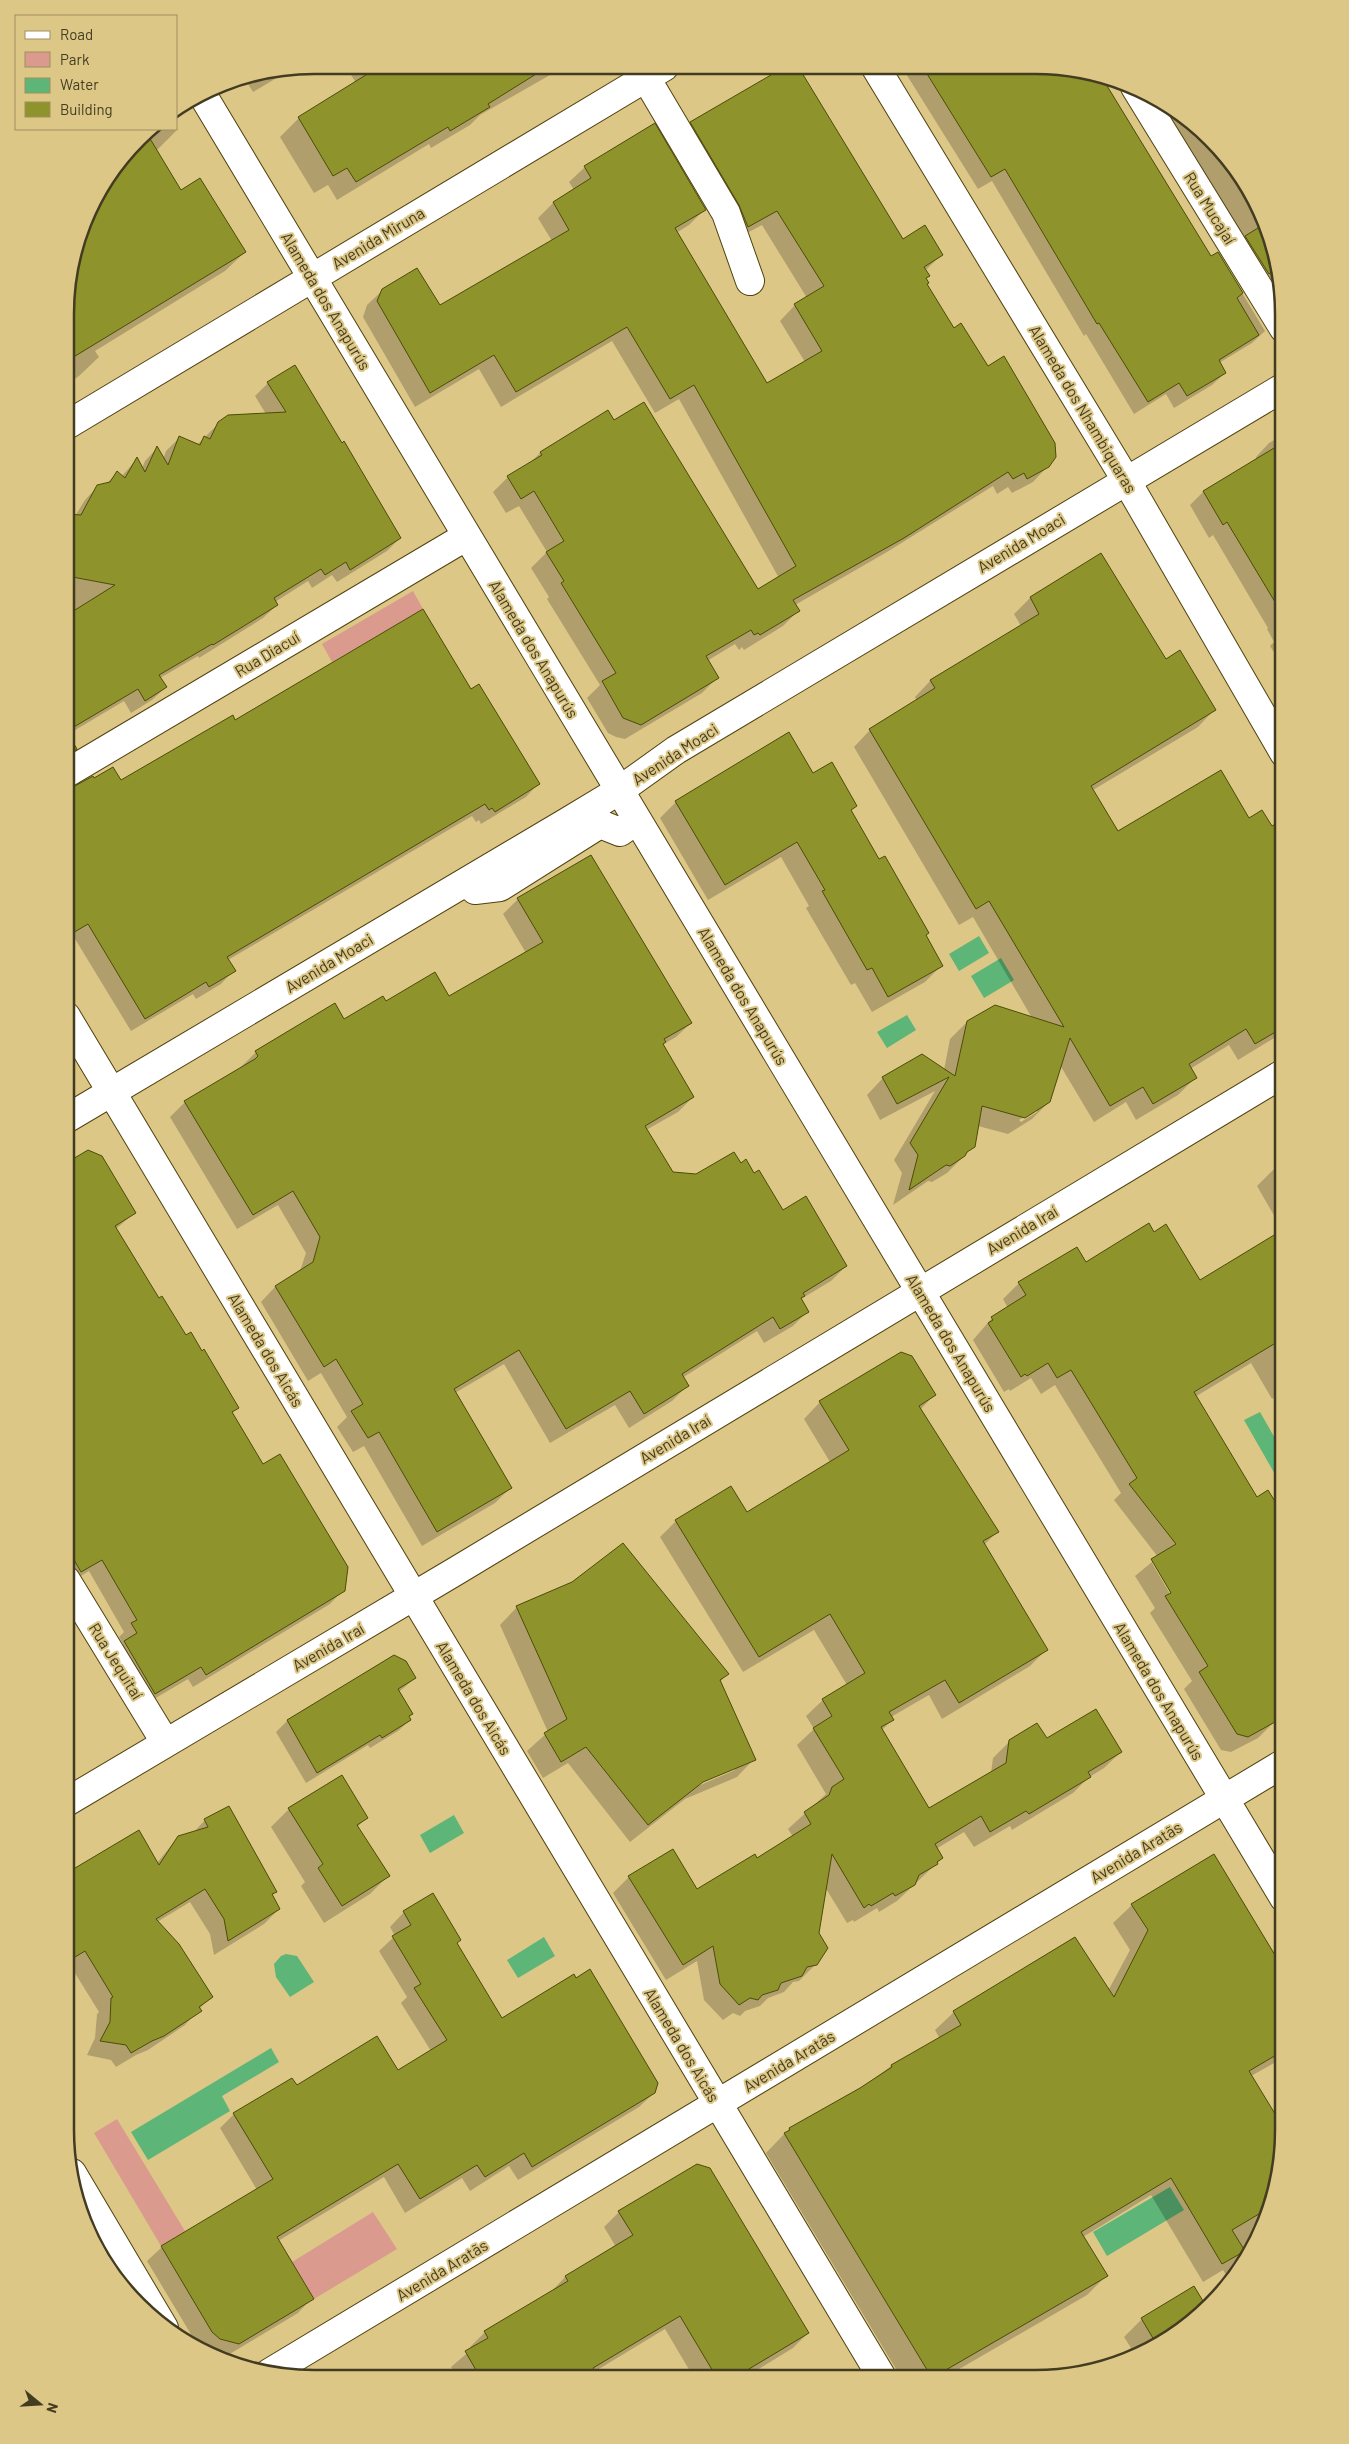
<svg xmlns="http://www.w3.org/2000/svg" width="1349" height="2444" viewBox="0 0 1349 2444" font-family="Barlow,sans-serif">
<style>
.green{fill:#da9b8e}
.water{fill:#5db577}
.shadow{fill:#0003;fill-rule:evenodd}
.building{fill:#8f932b;stroke:#4b4d07}
.lines{fill:none;stroke-linecap:round;stroke-linejoin:round}
.street-casing{stroke:#514210;stroke-width:30}
.secondary-casing{stroke:#514210;stroke-width:30}
.street{stroke:#fff;stroke-width:28}
.secondary{stroke:#fff;stroke-width:28}
.labels{text-anchor:middle;stroke-width:4;stroke-linejoin:round;paint-order:stroke}
.street-label{font-size:16px;fill:#443c21;stroke:#dcc787}
.rim{fill:none;stroke:#443c21;stroke-width:2.5}
</style>
<rect width="100%" height="100%" fill="#dcc787"/>
<!-- green -->
<path class="green" d="M413,591L423,609L332,662L322,644Z
M117,2119L185,2231L161,2246L94,2133Z
M373,2212L397,2249L314,2299L292,2262Z"/>
<!-- water -->
<path class="water" d="M979,936L989,953L959,971L949,954Z
M1001,958L1014,980L984,998L971,976Z
M907,1015L916,1030L887,1048L877,1032Z
M1260,1412L1284,1454V1471L1276,1476L1244,1420Z
M454,1815L464,1833L430,1853L420,1835Z
M544,1937L555,1956L518,1978L507,1960Z
M286,1954L297,1956L314,1982L290,1997L276,1977L274,1964L281,1956Z
M271,2048L279,2062L222,2096L230,2111L148,2160L131,2132Z
M1170,2187L1184,2210L1107,2256L1093,2232Z"/>
<!-- shadow -->
<path class="shadow" d="M345,65L564,67L480,115L470,125L431,148L429,144L337,200L328,185L314,193L280,137L299,118L356,83Z
M785,68H797L902,240L941,255L925,271V284L953,330L1048,466L1033,482L1012,493L1008,487L997,494L993,486L887,552L795,605L798,611L783,626L744,650L742,647L739,650L735,644L707,661L718,677L702,693L625,739L616,737L608,733L587,698L600,685L547,599L549,597L531,568L547,552L519,506L506,513L493,492L508,477L529,464L540,453L608,412L757,591L779,578L679,399L655,413L612,341L501,407L479,369L415,407L363,317L367,305L383,290L439,307L552,241L538,218L553,203L574,190L569,182L585,167L654,125L704,210L689,225L676,233L766,385L805,362L780,321L795,305L807,298L762,225L732,241L676,138L691,123Z
M903,69L1083,70L1099,75L1211,258L1218,253L1265,331L1252,343L1219,363L1225,373L1212,385L1174,408L1166,394L1134,414L1086,334L1084,336L992,181L978,189Z
M290,70L253,92L245,79Z
M1157,98L1199,127L1242,175L1271,234L1284,314Z
M148,129H174L176,131L156,151L180,191L245,252L225,271L95,351L99,357L79,376L67,384V282L91,204Z
M268,383L400,538L387,551L337,582L332,575L312,588L308,581L275,602L277,605L263,618L199,658L198,656L160,678L166,687L152,700L131,713L124,701L67,735L75,749L67,757V516H75L85,500L98,486L105,485L117,473L121,477L137,459L142,468L145,461L157,448L163,459L166,451L179,438L197,445L219,423L266,414L255,396Z
M1284,434V668L1270,646L1274,642L1267,629L1268,628L1213,535L1209,538L1190,505L1203,492L1257,459L1256,457L1269,443Z
M1030,598L1165,660L1214,710L1198,727L1093,790L1117,832L1249,819L1272,828L1284,825V1032L1238,1060L1229,1045L1190,1069L1195,1078L1178,1095L1136,1120L1126,1102L1094,1122L1060,1065L1049,1102L1032,1119L1008,1134L978,1126L974,1146L947,1173L932,1182L928,1181L893,1205L902,1173L894,1160L935,1091L880,1120L867,1095L883,1078L944,1070L950,1039L967,1022L1032,1018L973,917L959,925L854,747L870,730L917,701L915,697L931,680L1021,626L1014,614ZM1037,1109V1112L1021,1122L1019,1120Z
M470,691L539,783L526,797L481,824L479,820L476,822L472,816L228,960L234,970L221,984L196,999L193,994L131,1031L66,924L67,790L94,780L121,782L235,721Z
M813,775L855,806L850,812L941,966L925,982L872,1012L855,983L851,985L806,908L809,906L781,857L708,900L660,818L676,802Z
M518,899L691,1023L676,1037L662,1045L693,1097L678,1112L646,1130L672,1173L696,1176L740,1165L754,1175L783,1211L846,1266L831,1281L801,1299L808,1311L793,1326L764,1343L757,1331L682,1378L687,1386L672,1401L629,1428L615,1405L550,1443L504,1364L455,1393L510,1488L495,1503L422,1546L364,1446L353,1452L337,1427L347,1417L321,1373L308,1381L261,1302L275,1287L300,1271L306,1253L278,1205L237,1229L170,1117L185,1102L242,1069L241,1067L256,1052L334,1005L344,1021L385,1002L449,997L526,953L503,914Z
M1284,1164V1392L1272,1399L1251,1363L1195,1397L1274,1722L1258,1738L1231,1752L1221,1750L1184,1689L1192,1681L1150,1613L1155,1608L1135,1576L1158,1557L1114,1500L1121,1493L1055,1385L1041,1394L1031,1378L1010,1391L1009,1389L1004,1392L973,1340L992,1318L1008,1308L1003,1299L1019,1283L1085,1263L1153,1233L1199,1281L1283,1231L1257,1186L1273,1170ZM1152,1563H1155L1176,1597L1173,1599Z
M66,1165L134,1213L116,1229L158,1299L237,1408L231,1414L343,1590L330,1604L193,1687L188,1679L142,1706L112,1655L123,1644L119,1637L124,1632L89,1571L68,1584L66,1579Z
M934,1395L920,1410L997,1532L984,1545L1046,1650L1030,1666L942,1719L929,1695L891,1717L892,1720L882,1730L929,1810L991,1773L993,1758L1010,1741L1046,1740L1121,1752L1104,1768L1088,1778L1073,1793L1012,1830L1010,1826L974,1847L964,1832L936,1849L942,1858L936,1864L897,1901L879,1912L877,1908L854,1922L853,1920L847,1923L825,1887L818,1934L816,1964L799,1981L793,1982L784,1992L768,1998L760,2006L745,2011L740,2016L733,2013L723,2020L704,2000L697,1961L666,1980L613,1893L629,1877L697,1891L757,1860L793,1837L788,1829L826,1794L797,1745L814,1729L806,1716L823,1700L847,1685L814,1630L743,1672L660,1537L676,1521L747,1514L830,1462L804,1419L820,1402Z
M517,1607L727,1674L720,1682L754,1759L737,1777L685,1799L630,1842L568,1763L543,1778L527,1751L548,1732L500,1625ZM735,1767V1770L698,1786L697,1783Z
M394,1657L415,1678L399,1692L412,1714L408,1717L410,1720L398,1731L370,1748L368,1745L306,1783L276,1732L287,1721Z
M289,1809L367,1818L357,1827L388,1876L370,1894L324,1923L301,1886L305,1882L271,1827Z
M205,1820L276,1892L271,1896L279,1909L264,1924L214,1955L210,1934L190,1902L157,1922L211,1996L185,2025L148,2050L136,2055L116,2067L111,2060L87,2055L95,2038L97,2014L99,2012L70,1965L65,1967V1876L157,1863L178,1837L193,1833Z
M1132,1905L1283,1973V2058L1251,2076L1283,2130V2147L1265,2225L1231,2283L1223,2270L1203,2282L1151,2195L1083,2237L1106,2276L1087,2295L942,2379H902L766,2153L789,2129L860,2089L891,2066L940,2039L935,2030L954,2012L1108,1991L1130,1950L1113,1923Z
M404,1912L456,1944L502,2019L654,2093L639,2107L518,2180L509,2166L470,2191L462,2178L405,2213L384,2177L278,2241L312,2298L298,2313L223,2358L207,2353L198,2346L147,2261L162,2247L257,2190L220,2128L234,2114L296,2087L397,2071L431,2051L401,2003L407,1997L379,1951L395,1936L390,1927Z
M619,2212L808,2333L793,2348L744,2378H694L665,2329L594,2372L598,2378L457,2377L451,2367L472,2349L470,2347L485,2332L551,2292L565,2277L616,2247L604,2227Z
M1194,2288L1206,2307L1174,2337L1124,2361L1122,2357L1131,2348L1124,2337L1142,2319Z"/>
<!-- building -->
<path class="building" d="M382,65L514,66H549L488,104L490,107L450,131L448,127L356,182L347,168L333,176L298,117Z
M783,68H799L903,239L925,225L943,255L924,267L930,276L926,278L929,283L927,284L954,328L961,323L988,366L1004,356L1055,443L1056,457L1049,467L1027,479L1024,473L1013,479L1008,472L904,538L793,600L800,611L760,635L758,633L754,635L751,630L706,656L719,678L641,725L623,718L602,681L616,673L561,583L564,581L546,552L564,541L534,491L521,499L507,476L542,455L540,452L608,410L614,420L644,402L758,589L796,566L694,385L670,399L627,327L516,392L494,355L430,393L377,301L382,289L417,268L440,305L569,230L553,202L591,178L584,166L655,123L706,210L675,228L767,383L822,351L794,304L824,286L777,211L748,227L739,205L690,122Z
M924,69L1083,70L1101,76L1211,256L1218,252L1243,293L1237,298L1259,335L1219,360L1226,373L1187,396L1179,383L1148,402L1099,323L1097,324L1005,169L991,177Z
M146,132L181,190L200,178L246,252L67,361V282L91,204Z
M1266,223L1271,234L1276,269L1269,274L1245,236Z
M295,365L342,443L344,441L401,538L350,570L346,562L325,575L321,569L274,598L278,605L213,645L212,644L159,675L167,687L145,701L138,689L67,731V615L115,585L67,576V514L81,515L97,485L110,482L117,471L125,478L137,457L145,472L157,446L168,465L179,436L200,445L204,436L210,439L218,422L228,415L286,412L267,382Z
M1284,442V617L1227,522L1223,525L1203,491Z
M1101,553L1166,659L1180,650L1216,710L1091,786L1118,831L1221,770L1249,818L1262,810L1272,826L1284,819V1027L1255,1044L1246,1029L1189,1064L1197,1078L1153,1104L1143,1087L1110,1106L1070,1038L1050,1102L1025,1118L982,1106L975,1147L967,1152L965,1156L950,1166L946,1165L909,1190L918,1155L910,1143L949,1077L897,1104L882,1077L922,1054L955,1076L967,1021L995,1005L1064,1027L989,901L976,909L869,729L935,688L930,680L1039,614L1030,597Z
M423,609L471,689L479,684L540,784L495,812L492,808L489,810L485,804L227,957L236,971L209,987L206,982L145,1019L88,924L66,937L67,789L75,786L93,776L94,778L113,767L121,780L233,715L235,720Z
M67,732L77,749L67,755Z
M789,732L813,773L832,762L857,806L851,810L879,859L885,856L929,933L926,935L943,966L888,997L872,968L867,970L822,891L825,890L797,842L725,885L675,801Z
M591,855L692,1023L664,1039L666,1042L663,1044L694,1097L645,1126L673,1172L696,1174L734,1152L741,1163L746,1159L754,1173L759,1170L783,1210L806,1196L847,1266L803,1293L805,1296L801,1298L809,1312L780,1329L773,1317L682,1374L689,1386L644,1414L630,1391L566,1429L519,1350L454,1389L512,1488L437,1532L379,1432L368,1438L351,1411L363,1404L336,1359L324,1367L275,1286L313,1262L320,1237L293,1191L253,1215L184,1101L255,1059L258,1056L255,1051L335,1003L344,1019L383,996L386,1001L435,972L449,996L543,942L517,898Z
M88,1150L102,1156L136,1213L115,1226L159,1298L162,1296L186,1335L191,1332L202,1351L204,1349L239,1408L232,1412L263,1464L280,1454L348,1567L345,1591L206,1675L201,1667L155,1694L124,1641L137,1633L131,1623L137,1620L102,1560L81,1572L66,1546V1163Z
M1149,1223L1154,1232L1166,1224L1200,1280L1284,1229V1338L1194,1392L1257,1497L1268,1490L1284,1516V1717L1248,1737L1237,1734L1199,1672L1208,1666L1165,1596L1171,1593L1151,1559L1176,1544L1129,1484L1137,1478L1071,1370L1057,1378L1048,1363L1027,1376L1025,1374L1021,1377L988,1323L993,1320L991,1317L1026,1295L1018,1282L1077,1247L1086,1262Z
M901,1352L912,1356L936,1395L919,1406L999,1532L983,1541L1048,1650L959,1703L945,1680L889,1712L894,1720L881,1727L929,1808L1006,1763L1009,1740L1037,1723L1047,1738L1096,1709L1122,1752L1088,1772L1091,1777L1029,1814L1026,1811L990,1832L981,1816L935,1844L943,1858L937,1862L938,1864L919,1875L915,1885L895,1896L893,1893L871,1906L869,1904L864,1908L832,1854L819,1933L828,1948L817,1965L807,1967L802,1976L781,1983L778,1990L762,1995L758,2000L750,1998L739,2005L720,1984L713,1946L683,1965L628,1876L673,1849L697,1889L755,1854L757,1858L811,1824L804,1812L829,1795L832,1787L844,1779L813,1728L832,1716L822,1699L865,1673L830,1614L759,1657L675,1520L731,1486L747,1512L849,1450L819,1401Z
M623,1543L729,1674L720,1680L756,1760L703,1782L648,1825L586,1747L561,1762L544,1733L567,1719L516,1606L572,1582Z
M394,1655L406,1661L416,1678L398,1689L413,1714L409,1716L411,1720L382,1738L380,1735L317,1773L287,1720Z
M342,1775L368,1818L357,1825L390,1876L342,1906L318,1868L323,1864L288,1808Z
M229,1806L277,1892L272,1894L280,1909L228,1941L224,1919L205,1889L156,1919L179,1944L213,1997L199,2007L202,2011L164,2036L152,2041L131,2053L126,2045L100,2041L110,2022L111,1998L113,1997L85,1951L65,1963V1874L139,1830L159,1865L178,1836L208,1827L204,1819Z
M1214,1854L1284,1970L1283,2051L1249,2071L1283,2127V2147L1269,2208L1232,2230L1245,2251L1222,2264L1171,2178L1081,2232L1108,2276L932,2378L784,2133L790,2130L789,2128L860,2088L892,2067L891,2065L961,2025L953,2011L1075,1937L1114,1997L1148,1930L1131,1904Z
M433,1893L461,1940L457,1943L502,2018L574,1974L576,1978L590,1969L658,2083L655,2093L532,2167L524,2153L485,2177L477,2165L420,2199L398,2164L277,2237L314,2299L239,2344L220,2339L212,2332L161,2246L273,2179L233,2113L292,2078L297,2085L377,2036L398,2070L447,2040L414,1988L421,1984L392,1936L411,1925L403,1911Z
M697,2164L710,2168L809,2333L734,2378H717L680,2316L593,2368L599,2378L480,2377L465,2351L488,2338L484,2331L568,2281L565,2276L633,2235L618,2211Z
M1194,2286L1206,2306L1174,2337L1157,2345L1141,2318Z"/>
<g class="lines">
<defs>
<path id="street" d="M646,78L726,213L750,281
M1135,87L1284,329
M202,94L1284,1898
M67,425L664,67
M67,773L467,536
M467,882L475,890L500,887L600,824L620,832L637,820
M66,1016L883,2379
M66,1119L567,822L620,790L676,750L1284,387
M66,1580L165,1742
M65,1803L456,1571L1284,1073
M72,2173L164,2328
M269,2373L1284,1763"/>
<path id="secondary" d="M876,68L1126,480L1284,753"/>
</defs>
<!-- street casing -->
<use href="#street" class="street-casing"/>
<!-- secondary casing -->
<use href="#secondary" class="secondary-casing"/>
<!-- street -->
<use href="#street" class="street"/>
<!-- secondary -->
<use href="#secondary" class="secondary"/>
</g>
<g class="labels">
<!-- street labels -->
<g class="street-label">
<text transform="translate(1210 208) rotate(58)" y="6">Rua Mucajaí</text>
<text transform="translate(378 238) rotate(-31)" y="6">Avenida Miruna</text>
<text transform="translate(326 301) rotate(59)" y="6">Alameda dos Anapurús</text>
<text transform="translate(1083 409) rotate(59)" y="6">Alameda dos Nhambiquaras</text>
<text transform="translate(1021 543) rotate(-31)" y="6">Avenida Moaci</text>
<text transform="translate(534 649) rotate(59)" y="6">Alameda dos Anapurús</text>
<text transform="translate(267 654) rotate(-31)" y="6">Rua Diacuí</text>
<text transform="translate(675 754) rotate(-33)" y="6">Avenida Moaci</text>
<text transform="translate(329 963) rotate(-31)" y="6">Avenida Moaci</text>
<text transform="translate(743 996) rotate(59)" y="6">Alameda dos Anapurús</text>
<text transform="translate(1022 1230) rotate(-31)" y="6">Avenida Iraí</text>
<text transform="translate(951 1343) rotate(59)" y="6">Alameda dos Anapurús</text>
<text transform="translate(266 1350) rotate(59)" y="6">Alameda dos Aicás</text>
<text transform="translate(675 1439) rotate(-31)" y="6">Avenida Iraí</text>
<text transform="translate(328 1647) rotate(-30)" y="6">Avenida Iraí</text>
<text transform="translate(116 1661) rotate(58)" y="6">Rua Jequitaí</text>
<text transform="translate(1159 1691) rotate(59)" y="6">Alameda dos Anapurús</text>
<text transform="translate(474 1698) rotate(59)" y="6">Alameda dos Aicás</text>
<text transform="translate(1136 1852) rotate(-31)" y="6">Avenida Aratãs</text>
<text transform="translate(682 2045) rotate(59)" y="6">Alameda dos Aicás</text>
<text transform="translate(789 2061) rotate(-31)" y="6">Avenida Aratãs</text>
<text transform="translate(442 2270) rotate(-31)" y="6">Avenida Aratãs</text>
</g>
</g>
<!-- crop -->
<path d="M0 0H1349V2444H0ZM314 74H1035A240 240 0 0 1 1275 314V2130A240 240 0 0 1 1035 2370H314A240 240 0 0 1 74 2130V314A240 240 0 0 1 314 74Z" fill="#dcc787" fill-rule="evenodd"/>
<path class="rim" d="M314 74H1035A240 240 0 0 1 1275 314V2130A240 240 0 0 1 1035 2370H314A240 240 0 0 1 74 2130V314A240 240 0 0 1 314 74Z"/>
<!-- legend -->
<rect x="15" y="15" width="162" height="115" fill="#dcc787" stroke="#9f8f5e"/>
<rect x="25" y="31" width="25" height="8" fill="#ffffff" stroke="#9f8f5e"/>
<text x="60" y="40" font-size="15" fill="#443c21">Road</text>
<rect x="25" y="52" width="25" height="15" fill="#da9b8e" stroke="#9f8f5e"/>
<text x="60" y="65" font-size="15" fill="#443c21">Park</text>
<rect x="25" y="78" width="25" height="15" fill="#5db577" stroke="#9f8f5e"/>
<text x="60" y="90" font-size="15" fill="#443c21">Water</text>
<rect x="25" y="102" width="25" height="15" fill="#8f932b" stroke="#9f8f5e"/>
<text x="60" y="115" font-size="15" fill="#443c21">Building</text>
<!-- north arrow -->
<g transform="translate(40 2404) rotate(108)" stroke="#dcc787" stroke-width="4" paint-order="stroke">
<path d="M0-4L9 19L0 12L-9 19Z" fill="#443c21"/>
<text y="-8" font-size="14" font-weight="bold" text-anchor="middle" fill="#443c21">N</text>
</g>
</svg>
